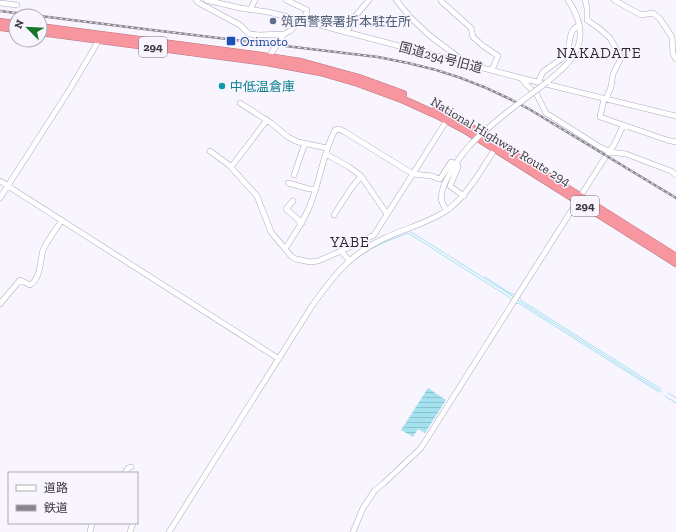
<svg xmlns="http://www.w3.org/2000/svg" width="676" height="532" viewBox="0 0 676 532" font-family="'Zilla Slab','Noto Sans JP',serif">
<style>
.water{fill:url(#water-rules)}
.lines{fill:none;stroke-linecap:round;stroke-linejoin:round}
.stream{stroke:#a5e2f0;stroke-width:1}
.minor-casing{stroke:#b1a8be;stroke-width:6}
.highway-casing{stroke:#b6757e;stroke-width:8}
.minor{stroke:#fff;stroke-width:5}
.highway{stroke:#f896a0;stroke-width:7}
.rail-casing{stroke:#8a868f;stroke-width:2.5}
.rail{stroke:#f9f5ff;stroke-width:1;stroke-dasharray:3;stroke-linecap:butt}
.minor-bridge-casing{stroke:#b1a8be;stroke-width:6;stroke-linecap:butt}
.minor-bridge{stroke:#fff;stroke-width:5}
.service-dot{fill:#5c6f8a;stroke:#f9f5ff;stroke-width:1.5}
.transit-dot{fill:#1a4fb4;stroke:#f9f5ff;stroke-width:1.5}
.culture-dot{fill:#0f9aa8;stroke:#f9f5ff;stroke-width:1.5}
.labels{text-anchor:middle;stroke-width:3;stroke-linejoin:round;paint-order:stroke}
.shield{fill:#f9f5ff;stroke:#747079;stroke-width:1}
.shield-label{font-size:12px;font-weight:bold;fill:#3b3740}
.service-label{font-size:13px;fill:#4e5e75;stroke:#f9f5ff;text-anchor:start}
.transit-label{font-size:13px;fill:#164399;stroke:#f9f5ff;text-anchor:start}
.street-label{font-size:13px;fill:#3b3740;stroke:#f9f5ff}
.culture-label{font-size:13px;fill:#0d838f;stroke:#f9f5ff;text-anchor:start}
.quarter-label{font-size:15px;letter-spacing:1px;fill:#2d2636;stroke:#f9f5ff}
</style>
<defs>
<pattern id="water-rules" width="6" height="5" patternUnits="userSpaceOnUse"><rect width="6" height="5" fill="#a5e2f0"/><path d="M0 2.5h6" fill="none" stroke="#8fc2cf"/></pattern>
</defs>
<rect width="100%" height="100%" fill="#f9f5ff"/>
<!-- water -->
<path class="water" d="M428,388L446,400L425,433L418,429L413,437L401,430Z"/>
<g class="lines">
<!-- stream -->
<path class="stream" d="M411,232L514,297
M354,260L371,249L385,242L408,233L509,297L512,301
M485,277L508,292L515,295
M520,298L522,301L661,389
M517,300L662,392
M516,303L520,304L659,392
M668,393L676,398
M665,396L676,403"/>
<defs>
<path id="minor" d="M196,0L199,3L240,25L249,34L260,35L284,34
M206,0L240,8L268,12L304,21L521,78L676,116
M286,0L307,10L304,21
M396,0L412,19L429,35L466,63
M441,0V1L471,28L473,37L482,45L498,56L492,70
M585,0L587,8V20L600,29L610,38L620,56V60L613,74L611,87L606,99
M614,0L641,15L653,13L660,19L672,37L673,54L676,59
M0,3L17,5
M250,10L255,0
M347,33L352,20L369,0
M268,58L284,34L290,31L301,20
M521,78L527,85L537,95L546,113L600,147L610,152L626,154L671,171L676,175
M538,82L543,72L565,56C571,48 568,34 574,29C575,27 578,26 579,26
M547,82C567,66 587,49 578,20C576,13 572,6 568,0
M604,99L600,117L667,140L676,142
M240,103L271,123L288,137L298,142L327,148
M210,151L229,165L257,196L271,232L291,256L296,259L310,262L318,261L341,251L374,235L447,120
M326,154L349,167L361,176L387,214
M458,166V167L450,186L464,196
M231,167L267,120
M294,175L305,143
M0,181L279,359
M288,183L309,189H316
M0,198L70,89L99,40
M293,201L286,209L302,223
M447,210C445,208 443,205 442,202C437,187 461,155 471,144
M334,215L350,190L361,176
M285,249C296,232 307,216 313,197C321,175 324,151 335,130L339,129L345,132L413,174L432,176L439,179H440L451,162H452
M341,251L349,260
M0,304L20,280L30,285C41,278 40,261 43,250C46,242 57,228 62,220
M125,473L128,468L131,467
M90,532L92,523
M130,532L133,523
M169,532L312,306C333,276 350,254 385,238C406,228 429,223 449,209C470,192 482,168 497,146
M353,532L363,508L375,490L384,483L421,448L606,156L614,145L623,126"/>
<path id="highway" d="M0,22L16,24
M0,27L16,29
M40,27L255,55L301,62L359,78L403,94
M40,32L266,62L320,72L358,83L404,100L437,115L467,131L676,263
M436,109L470,127L676,257"/>
</defs>
<!-- minor casing -->
<use href="#minor" class="minor-casing"/>
<!-- highway casing -->
<use href="#highway" class="highway-casing"/>
<!-- minor -->
<use href="#minor" class="minor"/>
<!-- highway -->
<use href="#highway" class="highway"/>
<defs>
<path id="rail" d="M0,11L144,29L378,57C388,59 398,61 408,63C451,72 491,88 529,109L676,198"/>
</defs>
<!-- rail casing -->
<use href="#rail" class="rail-casing"/>
<!-- rail -->
<use href="#rail" class="rail"/>
<defs>
<path id="minor-bridge" d="M471,144C493,121 521,102 547,82"/>
</defs>
<!-- minor-bridge casing -->
<use href="#minor-bridge" class="minor-bridge-casing"/>
<!-- minor-bridge -->
<use href="#minor-bridge" class="minor-bridge"/>
</g>
<!-- markers -->
<circle class="service-dot" cx="273" cy="21" r="4"/>
<rect class="transit-dot" x="226" y="36" width="10" height="10" rx="2"/>
<circle class="culture-dot" cx="222" cy="86" r="4"/>
<g class="labels">
<!-- shield labels -->
<g class="shield">
<rect x="139" y="37" width="28" height="20" rx="3"/>
<rect x="571" y="196" width="28" height="20" rx="3"/>
</g>
<g class="shield-label">
<text x="153" y="51">294</text>
<text x="585" y="210">294</text>
</g>
<!-- service labels -->
<g class="service-label">
<text x="281" y="26">筑西警察署折本駐在所</text>
</g>
<!-- transit labels -->
<g class="transit-label">
<text x="240" y="46">Orimoto</text>
</g>
<!-- street labels -->
<g class="street-label">
<text transform="translate(441 57) rotate(15)" y="5">国道294号旧道</text>
<text transform="translate(501 141) rotate(31)" y="5">National Highway Route 294</text>
</g>
<!-- culture labels -->
<g class="culture-label">
<text x="230" y="91">中低温倉庫</text>
</g>
<!-- quarter labels -->
<g class="quarter-label">
<text x="599" y="58">NAKADATE</text>
<text x="350" y="247">YABE</text>
</g>
</g>
<!-- legend -->
<rect x="8" y="472" width="130" height="52" fill="#f9f5ff" stroke="#ada9b3"/>
<rect x="16" y="485" width="20" height="6" fill="#ffffff" stroke="#ada9b3"/>
<text x="44" y="492" font-size="12" fill="#3b3740">道路</text>
<rect x="16" y="505" width="20" height="6" fill="#8a868f" stroke="#ada9b3"/>
<text x="44" y="512" font-size="12" fill="#3b3740">鉄道</text>
<!-- north arrow -->
<g transform="translate(28 28) rotate(294)"><circle r="19" fill="#f9f5ff" stroke="#ada9b3"/>
<path d="M0-3L7 15L0 10L-7 15Z" fill="#137628"/>
<text y="-6" font-size="11" font-weight="bold" text-anchor="middle" fill="#3b3740">N</text>
</g>
</svg>
